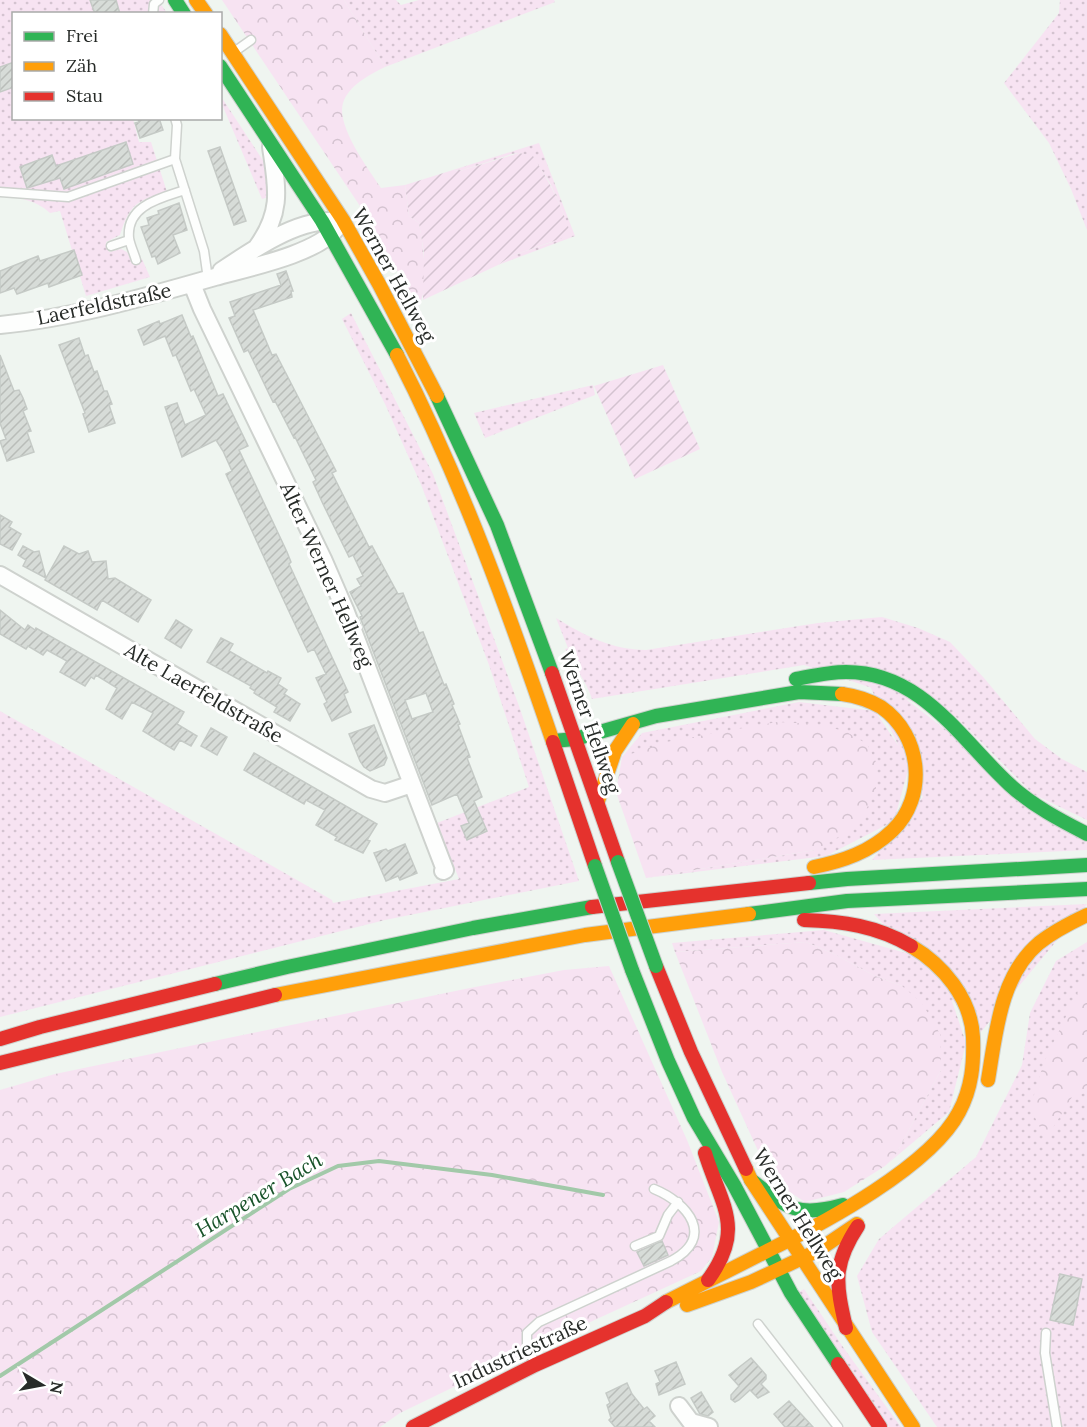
<svg xmlns="http://www.w3.org/2000/svg" width="1087" height="1427" viewBox="0 0 1087 1427" font-family="Lora,serif">
<style>
.grass{fill:url(#grass-dots)}
.forest{fill:url(#forest-crowns)}
.garden{fill:url(#garden-furrows)}
.lines{fill:none;stroke-linecap:round;stroke-linejoin:round}
.stream{stroke:#a2c9a9;stroke-width:4}
.building{fill:url(#building-hatch);stroke:#c5cac6;stroke-width:1.5;fill-rule:evenodd}
.lane-casing{stroke:#ced2ce;stroke-width:11}
.street-casing{stroke:#ced2ce;stroke-width:20}
.fast-casing{stroke:#ced2ce;stroke-width:16}
.slow-casing{stroke:#ced2ce;stroke-width:16}
.jam-casing{stroke:#ced2ce;stroke-width:16}
.lane{stroke:#fdfefd;stroke-width:8}
.street{stroke:#fdfefd;stroke-width:16}
.fast{stroke:#30b455;stroke-width:14}
.slow{stroke:#ff9f0a;stroke-width:14}
.jam{stroke:#e5322d;stroke-width:14}
.fast-bridge-casing{stroke:#ced2ce;stroke-width:16;stroke-linecap:butt}
.fast-bridge{stroke:#30b455;stroke-width:14}
.labels{text-anchor:middle;stroke-width:6;stroke-linejoin:round;paint-order:stroke}
.street-label{font-size:20px;fill:#272b28;stroke:#fff}
.water-label{font-size:21px;font-style:italic;fill:#175229;stroke:#fff}
</style>
<defs>
<pattern id="grass-dots" width="8" height="8" patternUnits="userSpaceOnUse" patternTransform="scale(1.5)"><rect width="8" height="8" fill="#f7e3f2"/><path d="M2 2h.1M6 6h.1" fill="none" stroke="#d4c3d0" stroke-width="1.8" stroke-linecap="round"/></pattern>
<pattern id="forest-crowns" width="20" height="18" patternUnits="userSpaceOnUse" patternTransform="scale(1.5)"><rect width="20" height="18" fill="#f7e3f2"/><path d="M2 6a3 3 0 1 1 6 0M12 15a3 3 0 1 1 6 0" fill="none" stroke="#d4c3d0"/></pattern>
<pattern id="garden-furrows" width="10" height="10" patternUnits="userSpaceOnUse" patternTransform="scale(1.5)"><rect width="10" height="10" fill="#f7e3f2"/><path d="M-1 1l2-2M0 10L10 0M9 11l2-2" fill="none" stroke="#d4c3d0"/></pattern>
<pattern id="building-hatch" width="6" height="6" patternUnits="userSpaceOnUse" patternTransform="scale(1.5)"><rect width="6" height="6" fill="#d7dcd8"/><path d="M-1 1l2-2M0 6l6-6M5 7l2-2" fill="none" stroke="#b9bdb9"/></pattern>
</defs>
<rect width="100%" height="100%" fill="#eff5f0"/>
<!-- grass -->
<path class="grass" d="M0,0H158L167,13L14,14V118L133,119L139,142H151L167,192C136,201 130,204 120,235L106,242L109,252L121,249L127,252L132,263L142,259L150,277L86,296L60,211L50,213C36,200 19,198 0,194Z
M344,0H396L401,5L419,0H554L555,2L385,67Z
M1060,0H1087V230L1071,189L1049,143L1004,83L1059,13Z
M220,95L262,159L266,166L272,196L262,199L221,102Z
M539,143L575,236L498,265L511,256L552,242L564,215L550,183L533,157L519,153L512,154L460,171L453,170Z
M351,313L433,474L519,706L579,881L385,920L0,1017V711L332,900L333,903L459,879L437,823L529,787L489,665L422,487L385,404L342,319Z
M593,385L595,395L485,438L474,413Z
M882,617L918,628L950,642L984,678L1035,739L1062,759L1087,772V820L1033,794L955,716L804,665L592,699C586,680 573,666 565,649L568,648L556,618C585,636 613,650 646,650L818,623Z
M868,682L890,687L1087,838V850L872,860L923,797Z
M799,702L875,711L910,763L894,821L826,856L646,878L815,850L622,757L642,733Z
M1087,904L981,1032L874,914Z
M824,930L913,955L950,995L966,1043L949,1112L885,1166L895,1156L941,1070L902,986L875,976L834,954L806,942L675,952L672,943Z
M1087,942V1427H937L872,1332L857,1276L879,1239L976,1157L1022,1065L1030,1013L1056,961Z
M804,1289L843,1347L901,1427H889L796,1294Z"/>
<!-- forest -->
<path class="forest" d="M222,0H344L385,67C369,75 349,85 343,103C336,126 369,170 381,188L405,185L409,216L419,223C423,244 430,290 418,307L362,209Z
M777,722L814,724L845,731L867,744L876,762V791L862,817L842,835L815,850L646,878L616,792L622,757L666,742Z
M806,942L834,954L875,976L902,986L922,1003L940,1034L941,1070L895,1156L885,1166L844,1192L805,1202L776,1183L765,1166L722,1072L675,952Z
M609,966L687,1140L719,1222L712,1257L701,1271L549,1341L400,1413L380,1427H0V1090L55,1074L465,989L564,970Z
M1083,981H1087V1092L1072,1097L1046,1139L1030,1108L1044,1062Z"/>
<!-- garden -->
<path class="garden" d="M519,153L533,156C549,181 562,206 571,235L511,256L498,265L423,300L424,253L419,223L409,216L405,185L453,170L460,171Z
M663,365L700,449L635,479L594,386Z"/>
<g class="lines">
<!-- stream -->
<path class="stream" d="M0,1376L289,1189L338,1166L379,1161L492,1175L603,1195"/>
</g>
<!-- building -->
<path class="building" d="M90,0H116L120,14H95Z
M14,62V87L0,92V67Z
M138,118H159L163,130L140,138L135,123L139,122Z
M126,142L133,164L64,189L60,178L27,188L20,167L52,155L56,166Z
M220,147L246,221L234,225L208,151Z
M179,203L187,230L173,235L180,253L158,264L155,256L152,257L141,227L149,225L147,218L159,214L158,211Z
M74,250L82,275L49,287L48,283L17,294L14,288L0,293V271L38,256L40,261Z
M286,271L293,291H291L292,297L253,310L272,355L276,354L330,459L336,471L332,473L369,547L372,546L398,594L403,593L419,633L423,632L444,685L446,684L454,704L452,705L460,724L458,725L470,757L467,758L482,797L474,801L487,831L467,840L461,826L469,823L457,794L432,805L360,617L362,616L350,592L361,586L357,579L363,576L353,555L349,557L323,504L313,482L316,480L295,437L294,438L275,401L273,402L248,350L244,352L229,318L235,316L230,302L281,285L277,274ZM426,693L433,712L412,719L405,700Z
M182,315L191,337L193,336L218,396L223,394L248,446L239,450L287,552L291,562L289,564L348,692L344,694L351,712L332,721L324,704L327,702L316,678L326,674L314,649L308,652L278,588L226,474L232,471L223,451L216,440L182,457L165,407L177,403L185,425L206,415L194,389L191,391L176,355L173,356L165,336L144,345L138,330L159,321L160,324Z
M79,338L85,356L88,355L94,372L97,371L104,391H107L112,404L109,405L115,423L89,432L83,414L85,413L59,345Z
M0,355L14,391L19,390L23,398L27,409L23,411L31,431L27,432L34,452L7,461L0,441L6,439L0,423Z
M0,515L12,522L9,527L21,534L12,550L0,544Z
M23,546L34,552L39,551L46,578L64,546L79,554L88,551L92,562L106,561L108,579L115,578L151,600L138,622L102,600L97,610L45,580L46,578L23,566L26,560L18,555Z
M0,610L25,630L28,625L35,630L36,628L184,712L177,724L197,736L191,746L180,740L174,750L143,731L153,713L132,702L122,719L106,709L117,688L96,675L94,679L91,677L85,686L60,672L67,661L47,650L43,655L28,646L26,649L0,634Z
M176,620L192,630L181,648L165,638Z
M221,638L233,644L229,651L267,673L268,671L281,678L278,684L287,690L284,694L300,704L290,721L274,712L277,707L254,693L255,691L250,688L251,686L207,662Z
M374,725L387,758L384,765L370,771L364,767L360,761L349,734Z
M211,728L227,737L217,755L201,746Z
M254,753L377,824L367,840L370,841L363,853L335,840L337,837L316,825L325,810L306,800L304,804L244,770Z
M405,844L417,873L400,880L398,876L386,881L374,853L386,849L388,851Z
M662,1241L668,1255L644,1266L637,1252Z
M1060,1274L1082,1279L1073,1325L1050,1320Z
M751,1358L766,1375V1379L761,1384L769,1392L758,1398L750,1390L739,1400L735,1402L731,1399V1395L739,1386L729,1375Z
M676,1362L685,1384L659,1395L656,1384L660,1382L655,1371Z
M627,1383L632,1394L644,1409L647,1407L655,1416L649,1421L655,1427H615L609,1420L611,1418L607,1405L610,1403L606,1393Z
M701,1392L713,1412L708,1416L700,1414L691,1398Z
M789,1401L813,1427H785L774,1414Z"/>
<g class="lines">
<defs>
<path id="lane" d="M153,14L154,4L159,0
M234,52L251,40
M175,118L177,125L175,159L204,251L208,279
M0,192L68,197L175,159
M111,246L129,240
M136,260C134,253 130,245 129,238C126,205 161,198 185,190
M635,1246L659,1236L668,1215L678,1202
M758,1324L838,1427
M1046,1333L1045,1353L1057,1427
M535,1364L527,1346V1333L539,1322L671,1261C716,1237 688,1203 654,1189"/>
<path id="street" d="M257,247C283,211 277,188 271,147
M221,271C251,251 294,221 330,221
M192,284L202,309L323,559L346,612L445,870L443,871
M0,325C73,318 145,297 215,277C247,268 317,254 337,228
M0,575L371,789L385,793L412,784
M679,1406L691,1422L709,1427"/>
<path id="fast" d="M175,0L184,14
M220,66L322,221L397,355
M437,396L497,525L552,673
M796,679C812,676 829,672 846,672C922,672 960,739 1010,785C1033,806 1060,820 1087,834
M553,741L575,739L656,716L799,692L842,694
M809,883L847,879L1087,865
M749,914L847,901L1087,889
M632,970L668,1061L694,1118L734,1185L791,1293L838,1364
M215,984L287,967L473,928L592,907
M751,1180C787,1208 797,1218 843,1205"/>
<path id="slow" d="M196,0L206,14
M220,34L343,220L379,284L437,396
M397,355C461,480 508,610 553,742
M598,801L615,751L633,724
M814,867C843,861 870,852 892,831C928,797 922,735 881,707C869,700 856,696 842,694
M275,995L585,935L749,914
M988,1080C996,1033 1000,976 1039,943C1054,931 1070,923 1087,915
M746,1169L751,1180L913,1427
M769,1250C824,1223 931,1166 959,1112C972,1088 974,1063 973,1037C971,998 943,965 911,946
M779,1269L817,1251L857,1224
M666,1302L769,1250
M687,1305L751,1282L779,1269"/>
<path id="jam" d="M552,673L618,862
M553,742L595,866
M592,907L809,883
M804,920C842,921 877,926 911,946
M656,966L691,1052L746,1169
M0,1039L40,1027L215,984
M0,1063L275,995
M705,1153C721,1205 746,1228 708,1280
M846,1328C836,1284 832,1265 858,1226
M838,1364L880,1427
M413,1427L535,1365L645,1316L666,1302"/>
</defs>
<!-- lane casing -->
<use href="#lane" class="lane-casing"/>
<!-- street casing -->
<use href="#street" class="street-casing"/>
<!-- fast casing -->
<use href="#fast" class="fast-casing"/>
<!-- slow casing -->
<use href="#slow" class="slow-casing"/>
<!-- jam casing -->
<use href="#jam" class="jam-casing"/>
<!-- lane -->
<use href="#lane" class="lane"/>
<!-- street -->
<use href="#street" class="street"/>
<!-- fast -->
<use href="#fast" class="fast"/>
<!-- slow -->
<use href="#slow" class="slow"/>
<!-- jam -->
<use href="#jam" class="jam"/>
<defs>
<path id="fast-bridge" d="M618,862L656,966
M595,866L632,970"/>
</defs>
<!-- fast-bridge casing -->
<use href="#fast-bridge" class="fast-bridge-casing"/>
<!-- fast-bridge -->
<use href="#fast-bridge" class="fast-bridge"/>
</g>
<g class="labels">
<!-- street labels -->
<g class="street-label">
<text transform="translate(394 275) rotate(61)" y="7">Werner Hellweg</text>
<text transform="translate(104 304) rotate(-12)" y="7">Laerfeldstraße</text>
<text transform="translate(327 575) rotate(66)" y="7">Alter Werner Hellweg</text>
<text transform="translate(204 693) rotate(30)" y="7">Alte Laerfeldstraße</text>
<text transform="translate(590 722) rotate(71)" y="7">Werner Hellweg</text>
<text transform="translate(798 1214) rotate(58)" y="7">Werner Hellweg</text>
<text transform="translate(520 1352) rotate(-25)" y="7">Industriestraße</text>
</g>
<!-- water labels -->
<g class="water-label">
<text transform="translate(259 1195) rotate(-31)" y="7">Harpener Bach</text>
</g>
</g>
<!-- legend -->
<rect x="12" y="12" width="210" height="108" fill="#ffffff" stroke="#a9aaa9" stroke-width="1.5"/>
<rect x="24" y="32" width="30" height="9" fill="#30b455" stroke="#a9aaa9" stroke-width="1.5"/>
<text x="66" y="42" font-size="18" fill="#272b28">Frei</text>
<rect x="24" y="62" width="30" height="9" fill="#ff9f0a" stroke="#a9aaa9" stroke-width="1.5"/>
<text x="66" y="72" font-size="18" fill="#272b28">Zäh</text>
<rect x="24" y="92" width="30" height="9" fill="#e5322d" stroke="#a9aaa9" stroke-width="1.5"/>
<text x="66" y="102" font-size="18" fill="#272b28">Stau</text>
<!-- north arrow -->
<g transform="translate(42 1385) rotate(100)" stroke="#ffffff" stroke-width="4.5" paint-order="stroke">
<path d="M0-4.5L10 22L0 15L-10 22Z" fill="#272b28"/>
<text y="-9" font-size="16" font-weight="bold" text-anchor="middle" fill="#272b28">N</text>
</g>
</svg>
